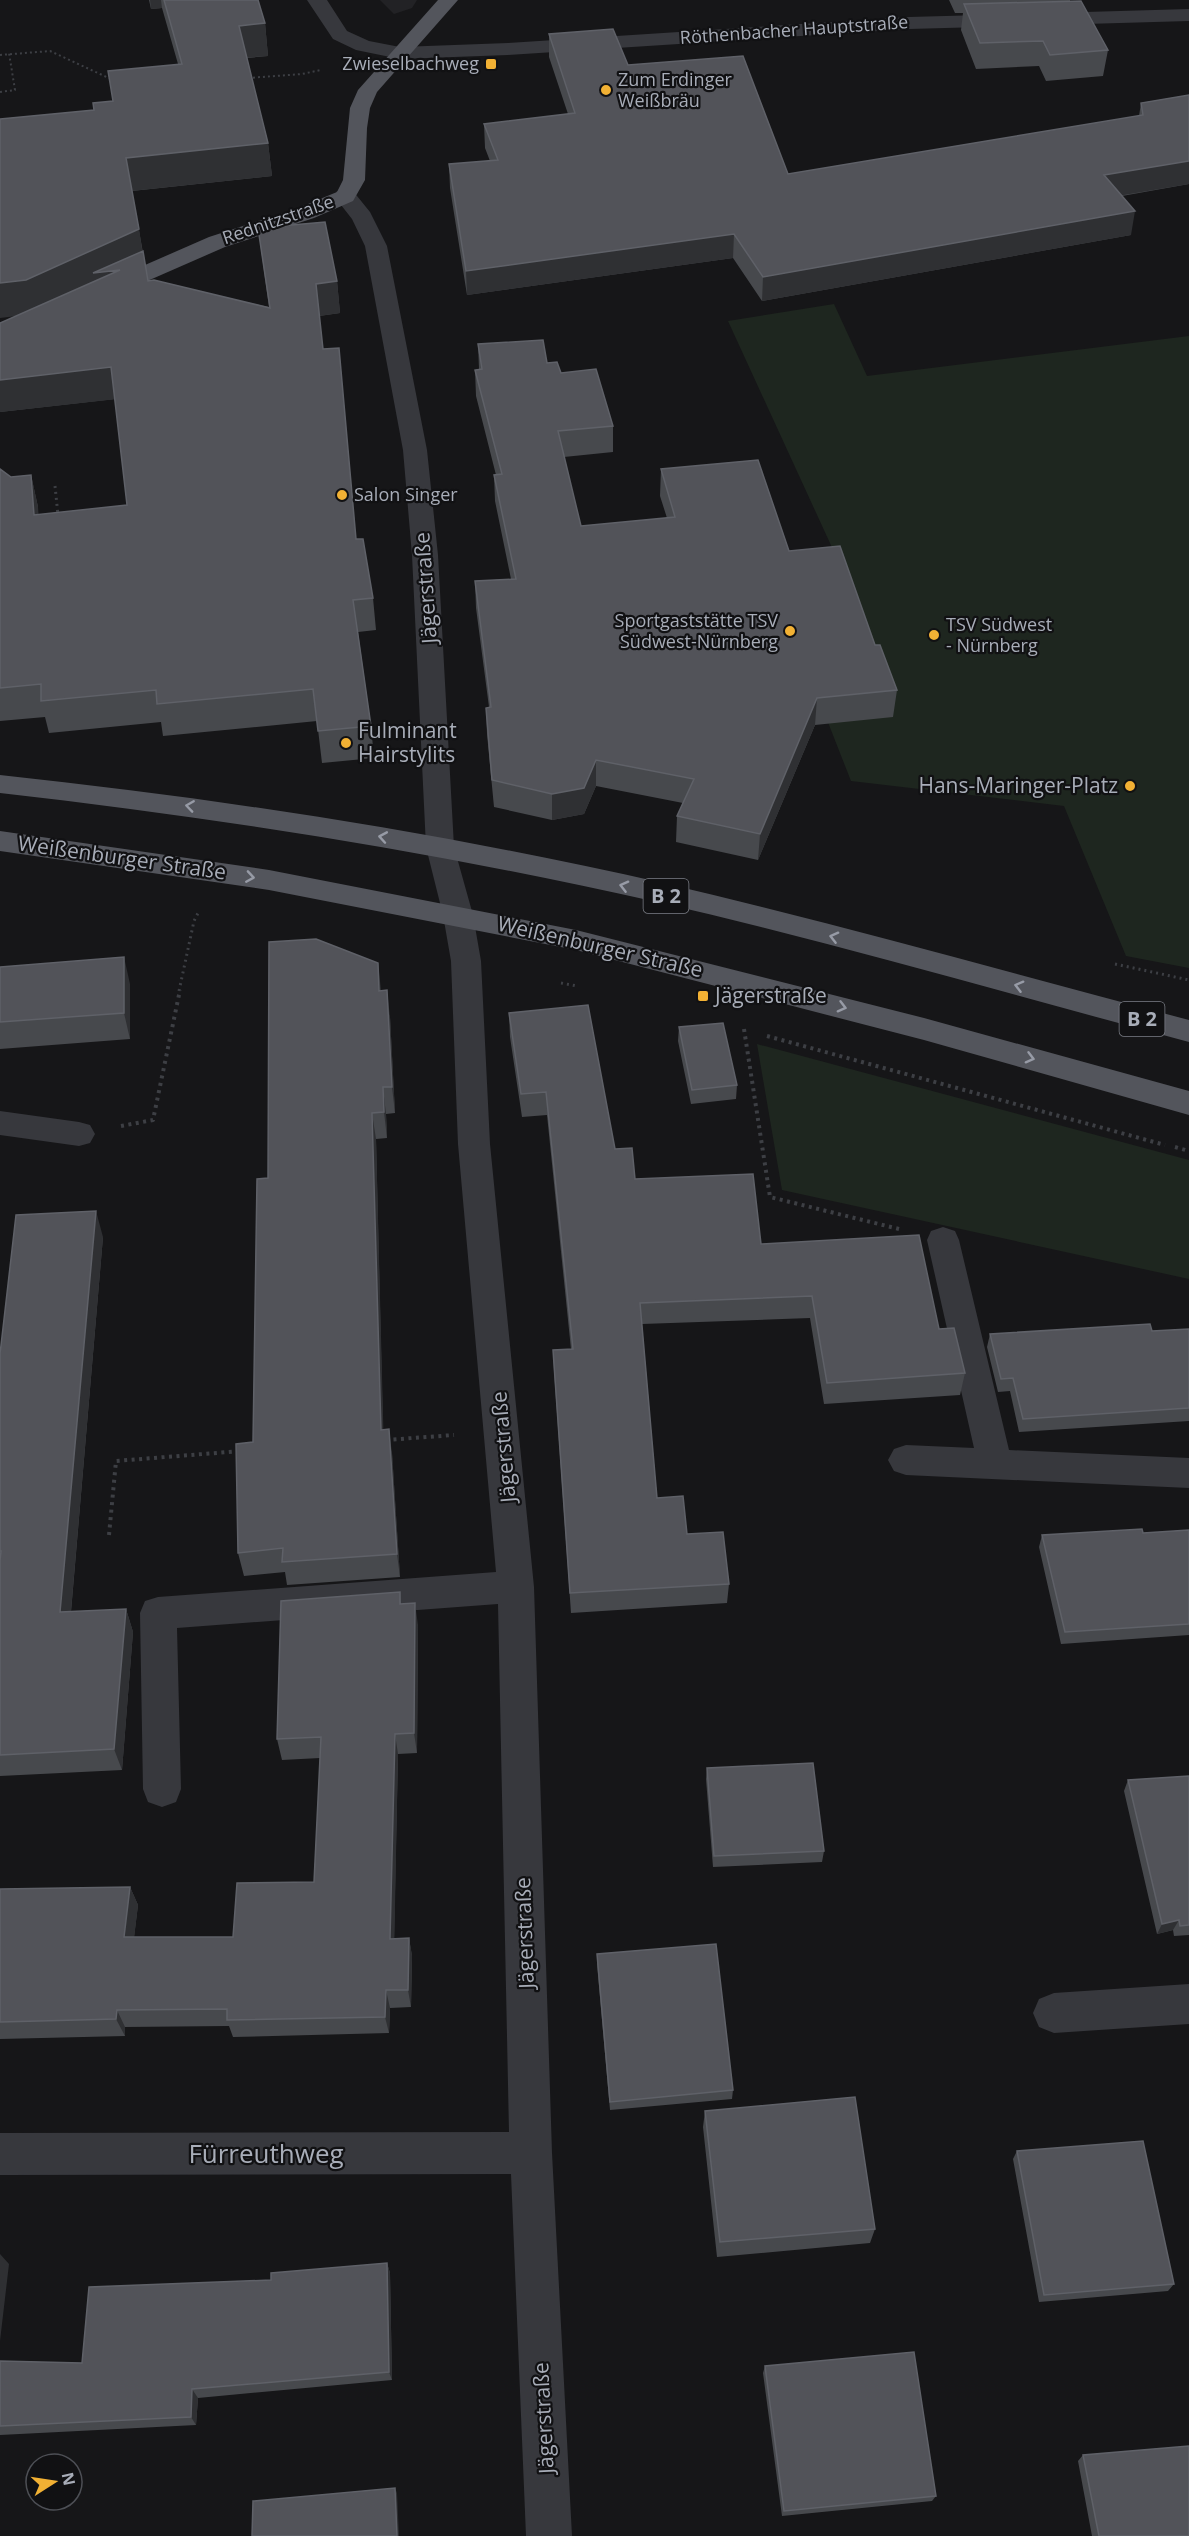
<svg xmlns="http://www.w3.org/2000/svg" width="1189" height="2536" viewBox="0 0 1189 2536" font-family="'Open Sans',sans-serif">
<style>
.built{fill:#222225}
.green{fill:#1e261f}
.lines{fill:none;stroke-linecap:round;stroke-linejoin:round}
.path-far2{stroke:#3d3f44;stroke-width:2;stroke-dasharray:2 3;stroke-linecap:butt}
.path-far1{stroke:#3d3f44;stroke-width:3;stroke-dasharray:2 4;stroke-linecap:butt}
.path{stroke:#3d3f44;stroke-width:4;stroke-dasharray:3 4.5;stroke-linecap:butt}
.minor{fill:#37383d;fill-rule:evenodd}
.major{fill:#53555c;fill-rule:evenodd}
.wall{fill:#47494d}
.shaded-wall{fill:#2f3033}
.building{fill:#525359;stroke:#5f6168;stroke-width:1.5}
.oneway{stroke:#979ba6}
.poi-dot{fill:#f2b134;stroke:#111113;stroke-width:2}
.labels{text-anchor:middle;stroke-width:4.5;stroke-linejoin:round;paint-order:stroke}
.far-street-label{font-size:18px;fill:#a8adb8;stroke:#111113}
.far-poi-label{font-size:18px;fill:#a8adb8;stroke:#111113;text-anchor:start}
.shield{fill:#111113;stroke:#7b7e86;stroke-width:1.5}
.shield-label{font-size:20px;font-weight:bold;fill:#a8adb8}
.street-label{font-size:21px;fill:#a8adb8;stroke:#111113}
.poi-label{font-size:21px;fill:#a8adb8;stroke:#111113;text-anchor:start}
.near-street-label{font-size:26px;fill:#a8adb8;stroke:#111113}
</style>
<rect width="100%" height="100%" fill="#161618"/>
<!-- built -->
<path class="built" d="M380,0H417L412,8L394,14Z"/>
<!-- green -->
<path class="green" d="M834,304L867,376L1189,336V968L1126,956L1064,806L851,781L820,702L835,554L728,321Z
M757,1044L1189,1160V1279L782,1190Z"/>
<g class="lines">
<!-- path-far2 -->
<path class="path-far2" d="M0,55L50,51L113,80
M248,78L302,74L321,70
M0,92L15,90L9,53"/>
<!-- path-far1 -->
<path class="path-far1" d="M55,486L58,515
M1115,964L1189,980
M561,983L577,986
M179,991L194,921L199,911"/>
<!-- path -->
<path class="path" d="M744,1029L770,1197L899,1229
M767,1036L1165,1145
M121,1126L153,1120L180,990
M1175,1147L1189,1151
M386,1440L454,1435
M109,1535L116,1461L241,1451"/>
<!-- minor -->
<path class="minor" d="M307,0H327L347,31L369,41L400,47L508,43L909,17L1189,9V21L909,29L508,55L400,59L356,50L333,39Z
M345,190L353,191L370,212L387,246L427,450L438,555L454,847L473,915L481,961L490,1144L534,1587L552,2153L572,2536H526L511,2174L0,2175V2133L509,2132L498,1604L177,1628L181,1789L176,1802L162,1807L148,1802L143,1789L140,1613L145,1601L158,1597L496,1572L458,1144L451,961L443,915L426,847L412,555L403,450L365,246L352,219L334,196L337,191Z
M0,1111L79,1122L90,1125L95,1134L90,1143L79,1146L0,1135Z
M943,1227L955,1231L959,1240L1009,1450L1189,1458V1488L906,1475L894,1471L888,1460L894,1449L906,1445L974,1448L927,1240L931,1231Z
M1189,1984V2024L1054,2033L1039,2027L1033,2013L1039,1999L1054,1993Z"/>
<!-- major -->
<path class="major" d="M438,0H458L377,92L370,108L367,128L365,180L353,201L314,218L225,247L113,296L105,298L97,296L94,291L97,286L209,237L298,208L337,192L343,180L350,108L358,90Z
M0,775C223,799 444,833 663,883C839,924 1014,974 1189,1020V1042C1012,995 836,943 657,902C440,853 221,818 0,793Z
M0,831L269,870L576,930L924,1018L1189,1091V1115L924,1040L576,950L269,890L0,851Z"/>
</g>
<!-- wall -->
<path class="wall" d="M149,0H258L265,23L268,56L247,58L268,143L272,176L132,191L148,281L269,307L258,228L337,281L340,313L319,316L323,349L356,539L373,598L376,630L358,632L371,726L374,758L322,763L317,721L163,736L161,722L49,733L45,717L0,721V469L11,477L31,475L38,507V515L127,505L115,399L0,412V323L18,315L94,110L113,101L178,64L162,8L151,9Z
M949,0H1070V1L1108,50L1103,76L1046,81L1039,66L976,69L961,30L963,13H955Z
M549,34L628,65L788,174L1139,116L1141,103L1189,95V184L1122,196L1131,235L762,301L733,258L467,295L450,188L449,164L490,161L485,148L484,124L568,114L549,57Z
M478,344L547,363L561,373L613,426V452L564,457L581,526L667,518L660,496L661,469L789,551L875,645L897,690L893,717L815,725L758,860L676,842L677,816L683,803L596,786L584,814L552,820L494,807L487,734L486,708L489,707L476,608L475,581L511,579L495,501L494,475H496L476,396L475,370L479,369Z
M0,967L130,984V1039L0,1049Z
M381,991L390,1017L395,1113L386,1114L387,1138L376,1139L383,1430L392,1453L400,1577L287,1585L285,1572L244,1576L238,1553L253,1442Z
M509,1013L615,1149L635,1179L761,1244L939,1329L965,1373L960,1395L824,1404L810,1318L642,1324L657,1498L729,1584L727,1603L571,1613L554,1371L553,1350L571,1349L547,1115L522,1117L510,1037Z
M679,1027L737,1085L736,1099L691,1104L678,1041Z
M103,1237L71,1612L126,1609L133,1632L122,1770L0,1776V1354Z
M1189,1329V1421L1019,1432L1010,1391L998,1392L987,1347L990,1334L1152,1331Z
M1189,1530V1635L1061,1644L1039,1547L1042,1535L1143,1533Z
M400,1592L401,1604L418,1625L417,1753L398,1754L394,1939L409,1938L412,1956L411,2007L390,2008L389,2033L233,2037L229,2026L125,2027V2036L0,2039V1889L130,1887L138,1905L134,1937H233L314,1882L320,1758L282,1760L277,1739Z
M707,1768L824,1851L822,1862L713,1867L706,1779Z
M1189,1776V1935L1174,1936L1173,1930L1157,1934L1124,1791L1128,1780Z
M597,1954L733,2090L732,2099L610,2110L597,1964Z
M705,2111L875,2229L870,2243L717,2257L703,2127Z
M1017,2151L1174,2284L1168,2291L1039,2302L1013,2159Z
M387,2263L390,2273L392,2380L198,2398L196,2425L0,2435V2361L82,2363L271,2280Z
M765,2366L936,2496L932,2501L782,2516L763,2373Z
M1083,2455L1189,2536H1092L1078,2461Z"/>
<!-- shaded-wall -->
<path class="shaded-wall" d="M150,0H161L162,8L151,9Z
M265,23L268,56L242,58L239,26Z
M268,143L272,176L131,191L126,158Z
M1189,161V184L1100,199L1104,175Z
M1135,211L1131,235L762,301L763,277Z
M139,229L144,262L33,314L0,318V283Z
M734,234L733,258L467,295L466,271Z
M337,281L340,313L319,316L316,284Z
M111,367L117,399L0,412V380Z
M31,475L38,507L41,547L34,515Z
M817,698L815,725L758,860L760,834Z
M596,760V786L584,814L552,820V794Z
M124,957L130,984V1039L124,1013Z
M378,963L381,990L382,1018L379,991Z
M387,990L390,1017L395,1113L392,1087Z
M383,1087L386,1114L387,1138L384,1112Z
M372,1113L376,1139L384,1454L381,1430Z
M96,1211L103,1237L69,1634L60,1612Z
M389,1429L392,1453L400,1577L397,1554Z
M415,1603L418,1625L417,1753L414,1733Z
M126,1609L133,1632L122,1770L114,1749Z
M395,1734L398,1754L394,1957L390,1939Z
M130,1887L138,1905L132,1955L124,1937Z
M1179,1920L1173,1930L1157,1934L1162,1924Z
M409,1938L412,1956L411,2007L408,1990Z
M386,1990L390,2008L389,2033L385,2017Z
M117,2010L125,2027V2036L116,2019Z
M0,2254L9,2264L0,2341Z
M387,2263L390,2273L392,2380L389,2372Z
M192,2389L198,2398L196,2425L191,2417Z
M395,2488L397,2493L399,2536H397Z"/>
<!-- building -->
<path class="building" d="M164,0H258L265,23L239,26L268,143L126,158L139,229L26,280L0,283V119L94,110L93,103L113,101L108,71L182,64Z
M1081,1L1108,50L1050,55L1043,41L980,43L964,4Z
M613,29L628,65L743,56L788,174L1143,115L1141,103L1189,95V161L1104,175L1135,211L763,277L734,234L466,271L449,164L498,160L484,124L575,113L549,34Z
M325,222L337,281L316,284L323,349L339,348L356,539H363L373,598L353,600L371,726L318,731L313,689L157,704L156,690L41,701V684L0,688V469L11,477L31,475L34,515L127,505L111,367L0,380V323L120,270L93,273L143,251L148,281L154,280L270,308L258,228Z
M543,340L547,363L557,362L561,373L596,369L613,426L558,431L581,526L675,517L661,469L758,460L789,551L840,546L875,645H880L897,690L817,698L760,834L677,816L694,779L596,760L584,788L552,794L492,780L486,708L491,707L475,581L516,579L494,475L502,474L475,370L482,369L478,344Z
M316,939L378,963L379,991L387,990L392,1087H383L384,1112L372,1113L381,1430L389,1429L397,1554L282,1562L283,1548L238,1553L236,1444L253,1442L257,1179L268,1178L269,942Z
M124,957V1013L0,1022V967Z
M588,1005L615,1149L632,1148L635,1179L753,1174L761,1244L919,1235L939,1329L954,1328L965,1373L827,1383L812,1296L640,1303L657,1498L683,1496L687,1534L723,1532L729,1584L570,1593L553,1350L573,1349L546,1092L521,1094L509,1013Z
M723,1023L737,1085L692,1090L679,1027Z
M96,1211L60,1612L126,1609L114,1749L0,1755V1561L1,1551H0V1354L16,1215Z
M1150,1324L1152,1331L1189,1329V1408L1023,1419L1013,1378L1001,1379L990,1334Z
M1142,1529L1143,1533L1189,1530V1624L1065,1632L1042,1535Z
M400,1592V1604L415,1603L414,1733L395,1734L390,1939L409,1938L408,1990H386L385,2017L227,2020V2009L117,2010L116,2019L0,2022V1889L130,1887L124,1937H233L237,1883L314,1882L321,1737L277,1739L281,1601Z
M813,1763L824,1851L714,1856L707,1768Z
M1189,1776V1925L1180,1926L1179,1920L1162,1924L1128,1780Z
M716,1944L733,2090L610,2102L597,1954Z
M855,2097L875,2229L720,2242L705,2111Z
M1143,2141L1174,2284L1044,2295L1017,2151Z
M387,2263L389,2372L192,2389L191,2417L0,2426V2361L82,2363L89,2287L271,2280V2273Z
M914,2352L936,2496L784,2511L765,2366Z
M1189,2446V2536H1099L1083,2455Z
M395,2488L397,2536H252L253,2501Z"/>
<!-- one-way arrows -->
<defs><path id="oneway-chevron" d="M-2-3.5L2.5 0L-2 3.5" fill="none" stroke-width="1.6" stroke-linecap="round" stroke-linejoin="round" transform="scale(1.5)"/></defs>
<g class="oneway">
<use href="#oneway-chevron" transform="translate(190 806) rotate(-172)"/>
<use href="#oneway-chevron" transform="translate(383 837) rotate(-170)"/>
<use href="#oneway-chevron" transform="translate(250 877) rotate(9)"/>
<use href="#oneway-chevron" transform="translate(624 886) rotate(-166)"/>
<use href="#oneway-chevron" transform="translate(834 937) rotate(-166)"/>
<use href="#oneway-chevron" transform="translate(1019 986) rotate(-165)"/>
<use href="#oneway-chevron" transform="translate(842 1007) rotate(15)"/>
<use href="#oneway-chevron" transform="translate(1030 1058) rotate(15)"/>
</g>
<!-- markers -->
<g class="poi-dot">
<rect x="485" y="58" width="12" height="12" rx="3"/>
<circle cx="606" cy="90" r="6"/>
<circle cx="342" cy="495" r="6"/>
<circle cx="790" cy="631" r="6"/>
<circle cx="934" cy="635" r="6"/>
<circle cx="346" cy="743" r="6"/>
<circle cx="1130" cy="786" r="6"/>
<rect x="697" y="990" width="12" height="12" rx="3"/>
</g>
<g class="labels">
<!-- far-street labels -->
<g class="far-street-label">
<text transform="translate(794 30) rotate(-4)" y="6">Röthenbacher Hauptstraße</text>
<text transform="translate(278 220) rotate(-19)" y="6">Rednitzstraße</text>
</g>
<!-- far-poi labels -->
<g class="far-poi-label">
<text x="479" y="70" text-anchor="end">Zwieselbachweg</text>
<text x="618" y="86">Zum Erdinger<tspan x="618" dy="21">Weißbräu</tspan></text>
<text x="354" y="501">Salon Singer</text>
<text x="778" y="627" text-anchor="end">Sportgaststätte TSV<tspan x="778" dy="21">Südwest-Nürnberg</tspan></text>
<text x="946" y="631">TSV Südwest<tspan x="946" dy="21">- Nürnberg</tspan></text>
</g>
<!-- shield labels -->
<g class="shield">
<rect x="643.5" y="879" width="45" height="34" rx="4.5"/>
<rect x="1119.5" y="1002" width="45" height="34" rx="4.5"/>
</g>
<g class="shield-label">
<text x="666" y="903">B 2</text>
<text x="1142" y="1026">B 2</text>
</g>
<!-- street labels -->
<g class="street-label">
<text transform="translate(426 588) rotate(-94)" y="7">Jägerstraße</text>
<text transform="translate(122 858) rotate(8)" y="7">Weißenburger Straße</text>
<text transform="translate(600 947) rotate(13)" y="7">Weißenburger Straße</text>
<text transform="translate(504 1447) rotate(-95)" y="7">Jägerstraße</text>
<text transform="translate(525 1933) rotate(-92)" y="7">Jägerstraße</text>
<text transform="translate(544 2418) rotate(-93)" y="7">Jägerstraße</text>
</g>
<!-- poi labels -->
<g class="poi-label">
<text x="358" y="738">Fulminant<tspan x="358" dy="24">Hairstylits</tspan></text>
<text x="1118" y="793" text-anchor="end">Hans-Maringer-Platz</text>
<text x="715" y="1003">Jägerstraße</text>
</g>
<!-- near-street labels -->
<g class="near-street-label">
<text x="266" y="2163">Fürreuthweg</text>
</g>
</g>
<!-- north arrow -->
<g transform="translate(54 2482) rotate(78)"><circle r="28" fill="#111113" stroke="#4d4f55" stroke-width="1.5"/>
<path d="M0-4.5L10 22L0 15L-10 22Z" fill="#f2b134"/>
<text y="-9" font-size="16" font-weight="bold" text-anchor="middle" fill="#a8adb8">N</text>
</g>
</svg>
